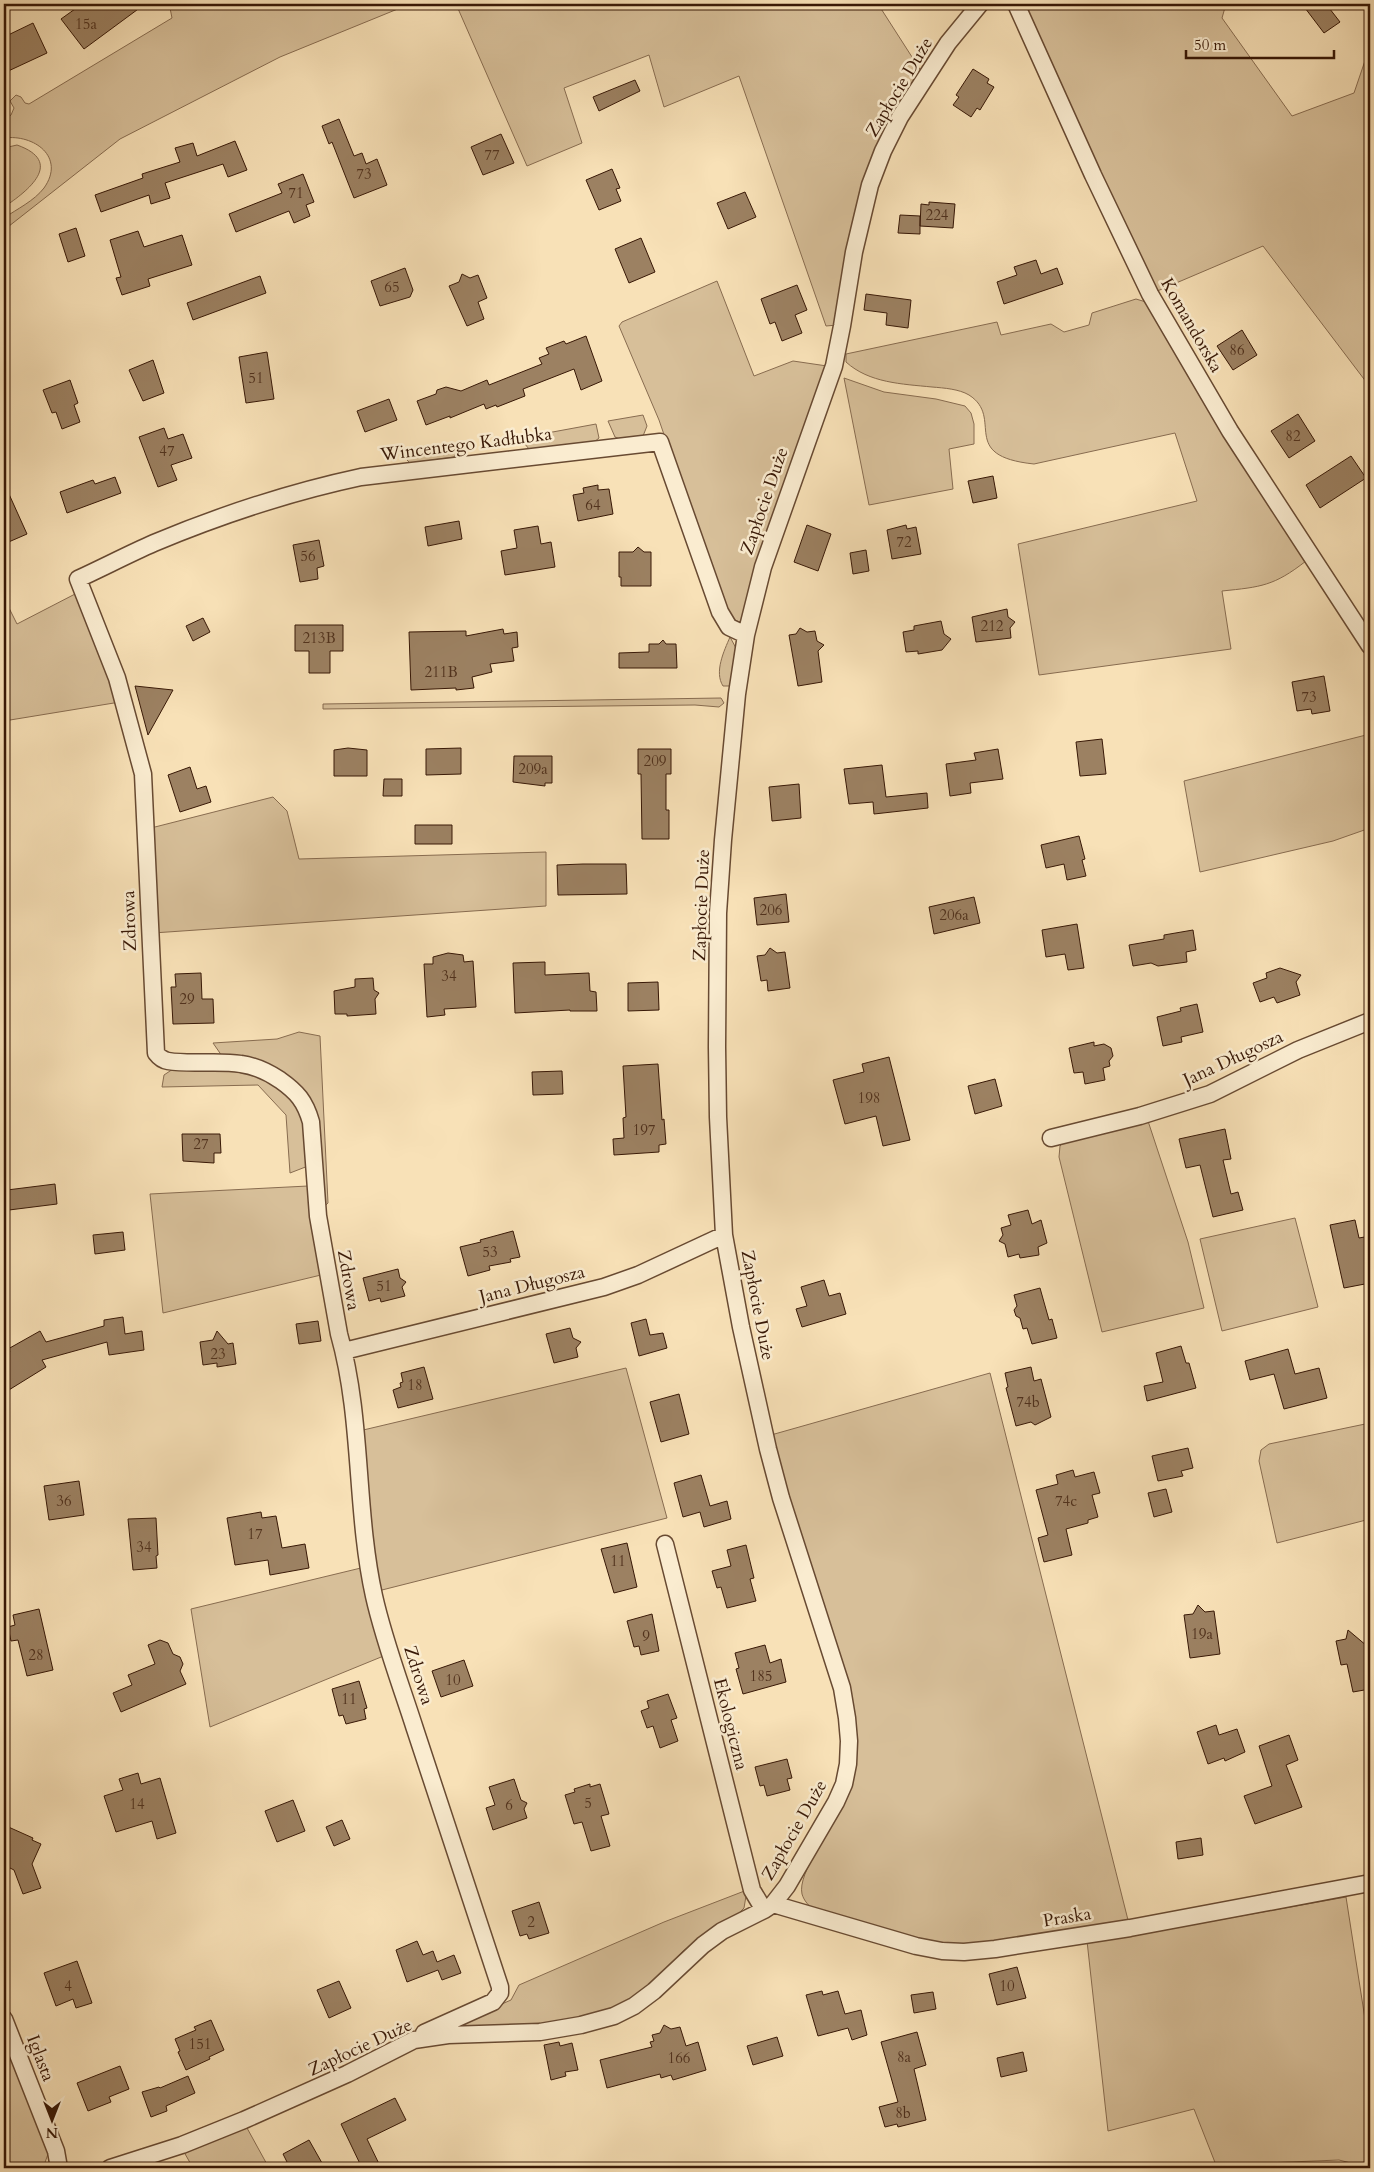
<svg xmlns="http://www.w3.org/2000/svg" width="1374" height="2172" viewBox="0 0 1374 2172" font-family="Cardo,serif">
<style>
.green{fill:#d7bf99;stroke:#886c50}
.building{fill:#9c8162;stroke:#381806}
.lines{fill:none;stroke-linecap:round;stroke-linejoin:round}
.minor-casing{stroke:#684a32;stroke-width:19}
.minor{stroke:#faecd0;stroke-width:16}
.labels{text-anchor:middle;stroke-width:5;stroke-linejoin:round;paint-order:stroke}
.number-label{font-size:15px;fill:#51321d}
.street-label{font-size:18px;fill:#381806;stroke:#faecd0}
</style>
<rect width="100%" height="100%" fill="#f8e1b7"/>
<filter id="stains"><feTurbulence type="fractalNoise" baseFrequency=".004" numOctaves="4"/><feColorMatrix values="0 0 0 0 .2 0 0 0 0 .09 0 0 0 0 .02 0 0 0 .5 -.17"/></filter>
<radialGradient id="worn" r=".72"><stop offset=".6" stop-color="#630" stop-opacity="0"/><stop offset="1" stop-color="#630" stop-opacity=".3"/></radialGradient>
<!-- green -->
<path class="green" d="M173,4H180L189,7L195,4H424L405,6L280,57L120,139L4,230V218C17,209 34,201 44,188C66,157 34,134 4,138V120L11,115L14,108L10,101L16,95L21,97L25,103L29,104L172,18L170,8Z
M456,4H878L921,71L894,114L837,325L826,326L739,76L664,107L649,55L564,88L582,143L527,166Z
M1024,4H1226L1222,18L1292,116L1354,93L1370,46V387L1263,246L1155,292Z
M17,145C65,162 28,191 4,207V148Z
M717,281L754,376L793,361L827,366L742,623L733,619L724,609L659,420L619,326L622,322Z
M1136,299L1146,302L1306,561C1274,586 1261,587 1222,591L1231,649L1039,675L1018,544L1197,501L1175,433L1034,464C957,456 1005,418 969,395C959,389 944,388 932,387C902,384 869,383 846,362V354L997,322L1001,335L1051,324L1064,332L1089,325L1092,313Z
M844,378L884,392L936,399L965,406L971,413L974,424V444L949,449L953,489L869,505Z
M643,415L647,426L643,436L624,441L615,437L608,421Z
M596,424L599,438L593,443L529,449L520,438Z
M457,450L454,457L410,463L406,459Z
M77,593L120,702L4,721V598L17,624Z
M730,637L737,650L733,681L729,686H723C714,672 724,651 730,637Z
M721,698L724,703L719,707L695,705L323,709V704Z
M1370,734V828L1333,841L1200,872L1184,781Z
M273,797L287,811L299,859L546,852V906L153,933L151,828Z
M299,1032L320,1036L328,1203L323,1208L310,1100L222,1056L213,1043L277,1039Z
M219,1067L268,1078L299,1105L304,1119L308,1166L290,1173L286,1115L258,1085L162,1087L164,1075L173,1069Z
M1147,1118L1188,1242L1204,1308L1102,1332L1059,1157L1060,1146L1069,1137Z
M308,1186L321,1275L163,1313L150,1194Z
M1295,1218L1318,1307L1222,1331L1200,1239Z
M626,1368L667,1518L378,1591L359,1431Z
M990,1373L1128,1920L994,1943L940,1944L916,1939L814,1910C809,1906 804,1901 802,1894C797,1873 833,1827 842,1806C848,1794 851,1779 856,1765L771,1435Z
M1370,1423V1519L1277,1543L1259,1461L1261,1450L1269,1444Z
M365,1567L386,1655L210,1727L191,1609Z
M747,1890L744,1908L732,1920L706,1934L683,1951L646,1988L624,2004L600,2014L540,2025L442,2030L511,2000L519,1985L664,1922Z
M1346,1897L1370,2051V2168L1339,2160L1216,2165L1194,2109L1108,2131L1087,1941L1168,1929Z
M9,2052L48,2154L43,2168H4V2053Z
M247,2128L269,2168H193L184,2152Z"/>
<!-- building -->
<path class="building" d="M82,4H145L84,49L61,19Z
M1302,4H1326L1340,22L1324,33Z
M33,23L47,53L4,73V37Z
M973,69L989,79L987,83L994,87L980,110L977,108L971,117L953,105L959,97L956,95Z
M635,80L640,91L599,111L593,97Z
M339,119L354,156L362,153L366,164L377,159L387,185L354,198L332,142L329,144L322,126Z
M501,134L514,163L483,175L471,147Z
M235,141L247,170L228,177L223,164L165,183L170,198L151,204L149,195L101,212L95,195L143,178L142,174L180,162L175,148L193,143L197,156Z
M612,169L620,188L616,189L621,201L599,210L586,180Z
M303,174L314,202L306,205L310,216L294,223L289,211L236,232L229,214L282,193L278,184Z
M745,192L756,217L728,229L717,203Z
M929,202L955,204L953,228L920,226L921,204L929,205Z
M900,215L920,216V234L898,233Z
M76,228L85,256L68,262L59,234Z
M138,231L144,247L182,235L192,265L148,279L150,286L122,295L116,278L121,277L110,240Z
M641,238L655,272L629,283L615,249Z
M1036,260L1041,274L1057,268L1063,284L1004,304L997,282L1017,275L1014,267Z
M405,268L413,290L410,297L380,306L371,281Z
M462,274L470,278L478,275L487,298L478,302L484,319L467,326L449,286L459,282Z
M260,276L266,293L193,320L187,303Z
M797,285L807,310L795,315L802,333L782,341L775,322L770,324L761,299Z
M866,294L911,300L908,328L886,325L887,313L864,310Z
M1242,330L1257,355L1233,370L1217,346Z
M586,336L602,381L581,390L574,369L523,389L525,396L497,407L496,405L486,409L484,404L450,418V416L426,425L417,401L436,394L437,390L446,387L461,391L487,380L489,385L542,364L539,358L549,354L546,348L564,341L566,344Z
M267,352L274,399L246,403L239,357Z
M153,360L164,393L143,401L129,370Z
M70,380L78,403L74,405L80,422L62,429L56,412L52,413L43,390Z
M389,399L397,420L365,432L357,411Z
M1298,414L1315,441L1289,458L1271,431Z
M164,428L168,439L183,434L192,458L171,465L177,480L158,487L139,437Z
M1351,456L1366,478L1320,508L1306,485Z
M993,476L997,498L973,503L968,481Z
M115,477L121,493L67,513L60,492L93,480L95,484Z
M4,483L27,534L4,544Z
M598,485V490L609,489L613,514L578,521L573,495L584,493L583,488Z
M459,521L462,539L428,546L425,527Z
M807,525L831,534L818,571L794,562Z
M906,525L907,529L916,527L921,554L892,559L887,530Z
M538,526L541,544L551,542L555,567L505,575L501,551L517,548L514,530Z
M319,540L324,566L317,568L318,579L300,582L293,545Z
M638,547L644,552H651V586H621V577H619V552H633Z
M866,550L869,571L853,574L850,553Z
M1007,609L1008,617L1015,622L1010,628L1011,638L976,642L972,617Z
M203,618L210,632L193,641L186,626Z
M941,621L944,634L951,639L942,650L918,654V651L906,652L903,632L914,630V626Z
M295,625H343V651H330V673H309V651H295Z
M800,628L807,632L815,631L817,641L824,645L818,651L822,682L798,686L789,635L796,634Z
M503,629L504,634L517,632L518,647L512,648L514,661L490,664L492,672L472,677L474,688L456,690V688L411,690L409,632L466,631V636Z
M663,640L666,644H676L677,668H619V653L649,652V644H659Z
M1324,676L1330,711L1312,714L1311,709L1297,711L1292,682Z
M135,686L173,690L148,735Z
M1102,739L1106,774L1080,776L1076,742Z
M348,748L367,750V776H334V750Z
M461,748V774L426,775V749Z
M638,749H671V774H666V810H669V839H642L641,774H638Z
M998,749L1003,779L970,783L971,793L950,796L946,764L976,760L974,753Z
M514,756H552V783H545V786L513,782Z
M882,765L886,797L927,793L928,808L874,814L873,802L849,804L844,769Z
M190,767L197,789L206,786L211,802L180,812L168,775Z
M384,779H402V796H383Z
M799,784L801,818L772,821L769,787Z
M415,825H452V844H415Z
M1079,836L1085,859L1082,860L1086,876L1067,880L1064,864L1046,868L1041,845Z
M583,864H626L627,894L558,895L557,865Z
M786,894L789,922L757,925L754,898Z
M974,897L980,923L934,934L929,907Z
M1077,924L1084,968L1068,970L1065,954L1046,957L1042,930Z
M1193,930L1196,950L1186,952L1187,962L1158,966L1151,963L1133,966L1129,945L1164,939V935Z
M770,948L777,953L785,952L790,988L768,991L767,980L761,981L757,956L765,955Z
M448,953L463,955L464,962L473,961L476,1007L444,1009L445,1015L427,1017L424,964H433V957Z
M545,962V975L589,973L590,991L596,992L597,1011H570V1010L515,1013L513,963Z
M1280,968L1301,975L1296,982L1300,995L1277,1003L1274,997L1260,1002L1253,983L1267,978L1266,973Z
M201,973L202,999H213L214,1023L173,1024L171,987H176L175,974Z
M373,978L374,990L379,993L375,999L376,1014L347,1016V1014H335L334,991L355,987V979Z
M658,982L659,1010L628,1011V983Z
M1197,1004L1203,1032L1181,1037L1182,1042L1163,1046L1157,1017L1181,1011L1180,1008Z
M1094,1042V1046L1104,1044L1111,1048L1113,1056L1109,1061L1110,1066L1103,1068L1105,1080L1085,1084L1083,1072L1074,1073L1069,1048Z
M889,1057L910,1140L883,1146L876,1116L845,1124L833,1080L864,1072L862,1064Z
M658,1064L662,1120L664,1119L666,1144L659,1145V1152L614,1155L613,1139L624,1138L623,1118L626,1117L623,1066Z
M562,1071L563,1094L533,1095L532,1072Z
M995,1079L1002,1106L975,1114L968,1086Z
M1225,1129L1231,1159L1223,1160L1231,1194L1238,1192L1243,1210L1213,1217L1200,1165L1186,1168L1179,1139Z
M182,1134H220L221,1153H214V1163L183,1161Z
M55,1184L57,1204L9,1210L7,1190Z
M1028,1210L1032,1224L1041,1220L1047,1243L1038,1247L1039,1255L1020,1258L1019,1254L1008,1257L1005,1244L999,1241L1003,1235L1001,1228L1011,1225L1008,1215Z
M1355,1220L1359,1238L1370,1236V1283L1344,1288L1330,1225Z
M513,1231L520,1257L510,1259L511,1262L489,1266L490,1270L468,1276L460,1247L481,1242L480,1240Z
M123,1232L125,1250L95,1254L93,1235Z
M398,1269L400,1278L406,1282L402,1287L405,1296L381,1302L380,1298L369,1301L363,1278Z
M824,1280L829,1296L840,1293L846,1314L802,1327L796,1309L807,1306L801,1287Z
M1040,1288L1049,1320L1052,1319L1057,1338L1032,1344L1027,1328L1023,1329L1020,1318L1016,1316L1014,1310L1017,1306L1014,1295Z
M123,1317L125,1334L142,1331L144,1350L109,1355L107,1342L42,1360L46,1367L4,1393V1356L10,1352L8,1349L40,1331L46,1342L104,1326V1320Z
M646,1319L650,1335L663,1333L667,1348L639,1356L631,1323Z
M318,1321L321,1341L299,1344L296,1324Z
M570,1328L573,1338L581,1342L576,1348L578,1357L554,1363L546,1334Z
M217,1331L228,1344L233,1343L236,1364L217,1367V1363L203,1365L200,1342L213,1340Z
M1181,1346L1186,1363H1189L1196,1388L1147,1401L1144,1386L1163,1382L1156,1353Z
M1288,1349L1295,1374L1319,1368L1327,1398L1284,1409L1274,1374L1250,1380L1245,1361Z
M424,1367L433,1399L398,1408L393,1390L401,1387L400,1383L403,1382L401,1373Z
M1031,1367L1034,1381L1041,1379L1051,1417L1035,1425L1031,1422L1016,1426L1006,1388L1008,1387L1005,1373Z
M679,1394L689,1434L661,1442L650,1402Z
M1188,1448L1193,1468L1181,1471L1183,1476L1158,1481L1152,1456Z
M1073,1470L1075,1477L1094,1472L1100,1493L1092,1495L1098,1517L1088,1520V1523L1066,1529L1072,1555L1044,1562L1038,1538L1048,1535L1036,1490L1058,1484L1056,1475Z
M701,1475L710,1506L727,1501L731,1519L704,1527L700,1512L683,1517L674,1483Z
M79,1481L84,1515L49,1520L44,1486Z
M1166,1489L1172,1512L1154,1517L1148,1493Z
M261,1512L262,1518L276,1516L282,1548L305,1544L309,1568L270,1575L268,1560L235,1565L227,1518Z
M156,1518L158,1555L156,1556L157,1568L133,1570L128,1519Z
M627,1543L637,1587L614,1593L601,1549Z
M746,1545L754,1578L750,1579L756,1601L727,1608L721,1587L717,1588L712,1571L731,1566L727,1550Z
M1198,1605L1205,1612L1214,1611L1220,1654L1190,1658L1184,1615L1193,1614Z
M39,1609L53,1670L27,1676L18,1640L11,1641L8,1627L15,1625L13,1615Z
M652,1614L659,1651L641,1655L639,1646L634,1647L627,1621Z
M1348,1630L1367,1646L1370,1661V1689L1353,1692L1347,1664L1341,1665L1336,1641L1346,1639Z
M160,1640L168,1643L173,1654L180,1657L183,1664L180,1671L186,1684L121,1712L113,1693L132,1685L128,1675L155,1664L148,1645Z
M765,1645L770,1663L781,1659L786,1682L743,1694L736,1669L739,1668L735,1653Z
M464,1660L473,1686L441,1697L432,1671Z
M359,1681L367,1708L364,1709L366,1719L346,1724L343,1715L339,1716L332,1689Z
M668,1694L677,1718L671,1720L678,1741L660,1748L653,1726L647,1728L641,1711L649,1708L647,1701Z
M1216,1725L1219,1735L1237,1729L1245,1752L1225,1761L1224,1758L1208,1764L1197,1732Z
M1289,1735L1298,1760L1286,1765L1302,1807L1255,1824L1244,1796L1272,1786L1259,1746Z
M787,1759L792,1778L787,1779L790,1790L767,1796L764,1785L760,1786L755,1767Z
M138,1773L141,1784L160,1778L176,1833L157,1839L152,1821L116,1832L104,1796L123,1790L119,1779Z
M514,1779L521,1800L527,1803L524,1809L527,1818L493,1830L486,1808L495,1805L489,1787Z
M590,1784V1787L600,1784L609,1814L601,1816L610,1846L591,1851L582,1822L574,1824L565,1795L575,1792L574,1789Z
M293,1800L305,1831L277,1842L265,1811Z
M342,1820L350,1839L334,1846L326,1827Z
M4,1825L33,1838L32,1840L41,1844L32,1864L41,1888L23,1894L14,1870L4,1865Z
M1201,1838L1203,1855L1178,1859L1176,1842Z
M539,1902L549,1933L529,1939L527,1934L520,1936L512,1911Z
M417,1941L423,1955L433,1951L437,1962L454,1955L461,1973L442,1980L438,1970L407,1982L396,1950Z
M77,1961L92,2003L76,2008L73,1999L56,2006L44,1973Z
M1017,1967L1026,1998L997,2005L989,1974Z
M339,1981L351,2008L329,2018L317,1990Z
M822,1991L823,1995L838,1991L845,2014L861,2010L867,2035L852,2040L848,2028L818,2036L806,1995Z
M933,1992L936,2009L914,2013L911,1995Z
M211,2020L224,2050L209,2057L210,2059L186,2070L178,2052L180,2051L175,2039L196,2030L194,2027Z
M664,2025L671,2029L680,2027L686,2046L698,2042L706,2070L673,2080L671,2075L661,2078L660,2074L607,2088L600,2060L652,2047L650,2042L654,2041L652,2035L660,2033Z
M917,2032L926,2065L914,2069L926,2120L898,2127L897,2124L885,2127L879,2107L898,2102L881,2042Z
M777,2037L783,2056L753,2065L747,2046Z
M559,2042L560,2046L572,2043L578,2070L565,2072L566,2076L551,2080L544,2045Z
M1023,2052L1027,2071L1001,2077L997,2058Z
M120,2066L129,2089L109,2097L111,2102L88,2111L77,2083Z
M188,2076L195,2093L166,2106L167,2111L151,2117L142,2092L159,2087L160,2088Z
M395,2098L406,2120L367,2139L381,2168H362L341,2124Z
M309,2140L322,2163L312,2168H290L283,2154Z"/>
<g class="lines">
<defs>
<path id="minor" d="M1016,4L1093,175L1150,294L1230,431L1370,646
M1051,1138L1140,1116L1210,1094L1298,1050L1370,1021
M344,1351L604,1287L638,1275L724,1235
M665,1544L752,1890L764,1910
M773,1904L916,1946L942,1951L964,1952L995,1949L1130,1928L1370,1883
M4,2019L56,2151L59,2168
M424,2033L493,2002L500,1993V1987C471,1901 443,1815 415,1729C401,1685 384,1641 374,1596C355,1510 363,1419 339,1334L318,1216L311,1122C305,1101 297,1092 280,1080C268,1072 256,1066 241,1064C217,1060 192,1065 168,1061C162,1060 159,1057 156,1053L143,774L117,678L78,579C104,567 129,554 154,543C221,515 291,492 361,477L660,442L720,612L729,627L746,635
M110,2168L182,2145L244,2120L347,2074L414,2040L448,2035L540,2032L581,2025L614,2016L634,2006L654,1991L703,1945L722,1931L764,1910L773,1904L787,1886L836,1802L844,1784L848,1764L849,1741L847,1718L842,1688L781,1498L768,1449L741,1327L724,1235L718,1117L717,1047L718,913L723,840L737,694L746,635L763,567L834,366L842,326L854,252L870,185L883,151L900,117L948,43L980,4"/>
</defs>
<!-- minor casing -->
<use href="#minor" class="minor-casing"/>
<!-- minor -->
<use href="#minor" class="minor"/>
</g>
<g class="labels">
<!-- number labels -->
<g class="number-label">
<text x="86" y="29">15a</text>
<text x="492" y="160">77</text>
<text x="364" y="179">73</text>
<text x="296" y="198">71</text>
<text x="937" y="220">224</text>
<text x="392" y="292">65</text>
<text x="1237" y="355">86</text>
<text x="256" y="383">51</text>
<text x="1293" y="441">82</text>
<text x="167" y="456">47</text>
<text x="593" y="510">64</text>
<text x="904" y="547">72</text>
<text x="308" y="561">56</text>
<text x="992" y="631">212</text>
<text x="319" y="643">213B</text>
<text x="441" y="677">211B</text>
<text x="1309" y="702">73</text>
<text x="655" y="766">209</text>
<text x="533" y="774">209a</text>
<text x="771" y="915">206</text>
<text x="954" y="920">206a</text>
<text x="449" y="981">34</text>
<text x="187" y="1004">29</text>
<text x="869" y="1103">198</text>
<text x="644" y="1135">197</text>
<text x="201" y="1149">27</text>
<text x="490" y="1257">53</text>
<text x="384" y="1291">51</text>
<text x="218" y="1359">23</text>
<text x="415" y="1390">18</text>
<text x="1028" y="1407">74b</text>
<text x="64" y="1506">36</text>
<text x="1066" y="1506">74c</text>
<text x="255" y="1539">17</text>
<text x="144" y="1552">34</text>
<text x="618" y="1566">11</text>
<text x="1202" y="1639">19a</text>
<text x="646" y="1641">9</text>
<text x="36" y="1660">28</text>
<text x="761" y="1681">185</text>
<text x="453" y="1685">10</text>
<text x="349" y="1704">11</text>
<text x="588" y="1808">5</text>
<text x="137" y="1809">14</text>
<text x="509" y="1810">6</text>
<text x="531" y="1927">2</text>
<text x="68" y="1991">4</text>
<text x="1007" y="1991">10</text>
<text x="200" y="2049">151</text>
<text x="904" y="2062">8a</text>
<text x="679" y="2063">166</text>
<text x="903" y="2118">8b</text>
</g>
<!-- street labels -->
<g class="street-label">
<text transform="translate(899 87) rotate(-59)" y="6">Zapłocie Duże</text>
<text transform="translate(1192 325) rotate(60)" y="6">Komandorska</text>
<text transform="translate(466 444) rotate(-7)" y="6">Wincentego Kadłubka</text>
<text transform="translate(764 501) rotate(-71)" y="6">Zapłocie Duże</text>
<text transform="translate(701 905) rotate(-88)" y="6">Zapłocie Duże</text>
<text transform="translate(129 921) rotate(-92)" y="6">Zdrowa</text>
<text transform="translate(1233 1058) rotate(-25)" y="6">Jana Długosza</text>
<text transform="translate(349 1280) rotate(80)" y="6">Zdrowa</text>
<text transform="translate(532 1284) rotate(-14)" y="6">Jana Długosza</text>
<text transform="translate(758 1305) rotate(79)" y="6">Zapłocie Duże</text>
<text transform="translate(419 1675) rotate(72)" y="6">Zdrowa</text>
<text transform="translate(731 1724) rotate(76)" y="6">Ekologiczna</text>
<text transform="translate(794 1830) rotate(-60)" y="6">Zapłocie Duże</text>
<text transform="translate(1067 1917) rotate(-9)" y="6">Praska</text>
<text transform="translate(360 2047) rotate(-25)" y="6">Zapłocie Duże</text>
<text transform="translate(41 2058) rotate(69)" y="6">Iglasta</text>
</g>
</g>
<!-- margin -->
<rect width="1374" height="2172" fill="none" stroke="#f8e1b7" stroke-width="20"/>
<rect x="5" y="5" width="1364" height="2162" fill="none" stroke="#381806" stroke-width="2.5"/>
<rect x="10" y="10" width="1354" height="2152" fill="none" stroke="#381806"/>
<!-- north arrow -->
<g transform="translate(52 2120) rotate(180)" stroke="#faecd0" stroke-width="4" paint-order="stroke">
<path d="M0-4L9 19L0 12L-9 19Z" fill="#381806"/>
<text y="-8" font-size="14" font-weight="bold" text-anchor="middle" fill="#381806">N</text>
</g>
<!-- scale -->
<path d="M1186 50v8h148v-8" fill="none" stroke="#381806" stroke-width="2.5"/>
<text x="1194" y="50" font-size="15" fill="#381806" stroke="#faecd0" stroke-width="4" paint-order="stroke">50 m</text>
<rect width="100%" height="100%" filter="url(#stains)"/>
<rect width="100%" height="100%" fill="url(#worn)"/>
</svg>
